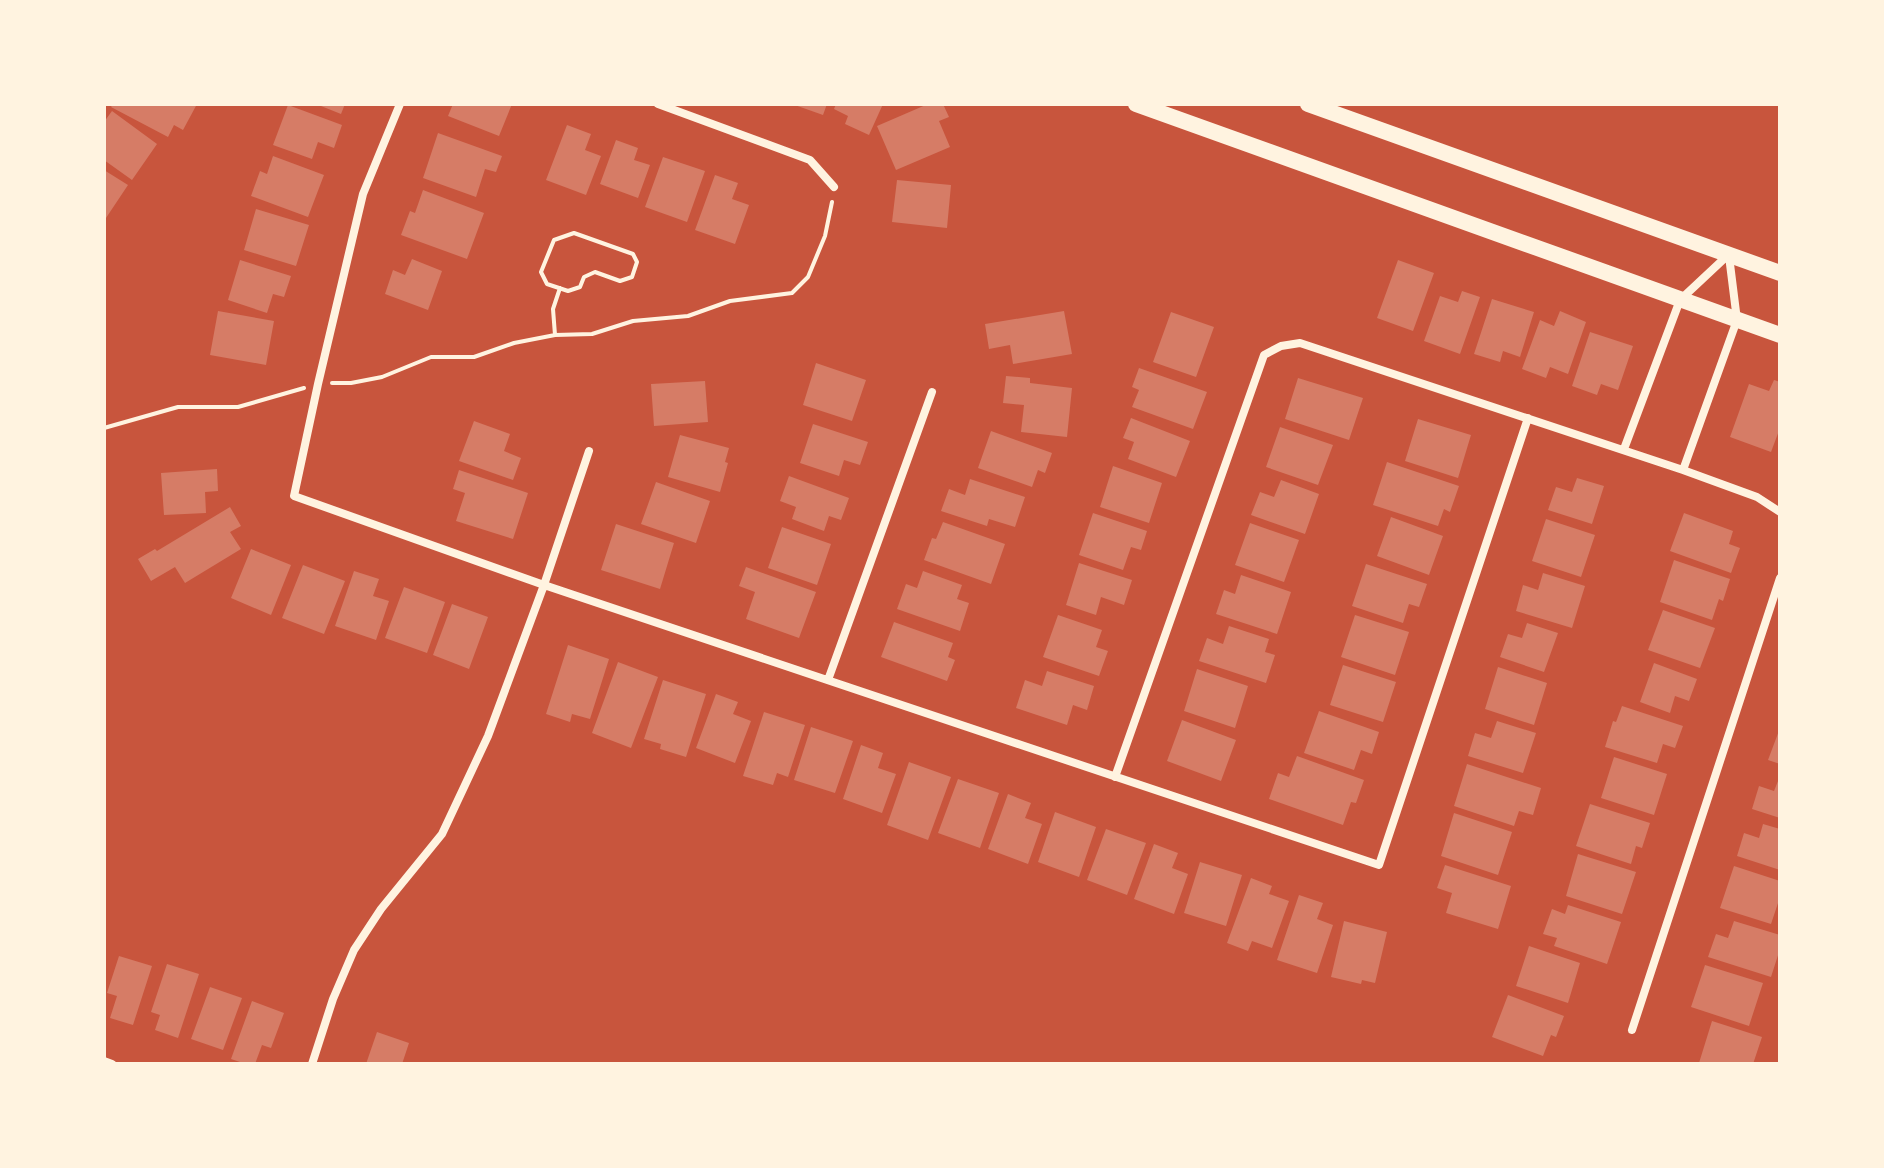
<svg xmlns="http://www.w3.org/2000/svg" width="1884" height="1168" viewBox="0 0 1884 1168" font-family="'Fira Sans',sans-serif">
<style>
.building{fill:#d67c66}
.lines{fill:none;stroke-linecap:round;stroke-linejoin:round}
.path{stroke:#fff3e0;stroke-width:4}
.minor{stroke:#fff3e0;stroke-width:8}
.secondary{stroke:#fff3e0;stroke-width:16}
</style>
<rect width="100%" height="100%" fill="#c8553d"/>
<!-- building -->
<path class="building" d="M113,104H197L183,130L174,125L168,137L111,107Z
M316,104H345L341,114Z
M453,104H512L499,136L448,116Z
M792,104H827L823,115Z
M836,104H883L869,135L845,124L848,116L834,109Z
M928,104H943L949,117L939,121L950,147L896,170L877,126Z
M288,105L342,125L334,148L318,142L312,159L273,145Z
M112,111L157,144L132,180L104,160V122Z
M567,125L591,134L585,150L601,156L586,195L546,180Z
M438,133L502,156L496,172L485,169L476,197L423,178Z
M616,140L638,148L634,160L650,165L638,198L600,184Z
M273,156L324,175L308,217L251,196L260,171L267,174Z
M663,157L705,171L687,222L645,207Z
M104,170L128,185L104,221Z
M715,175L738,183L732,199L749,205L735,244L695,230Z
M897,180L951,185L947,228L892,222Z
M423,190L484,213L467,259L401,235L410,211L415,213Z
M256,209L309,225L296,266L244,250Z
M412,259L442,271L428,310L385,294L393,270L405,275Z
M240,260L291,276L284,297L273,294L267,313L228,300Z
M1398,260L1434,273L1413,331L1377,318Z
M1462,291L1480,297L1460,354L1424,341L1440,296L1458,302Z
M1492,299L1534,312L1520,357L1503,351L1500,362L1474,354Z
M218,311L274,321L266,365L210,355Z
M1064,311L1072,354L1013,364L1010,345L989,349L985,324Z
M1560,311L1586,322L1568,374L1550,367L1546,378L1522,369L1540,320L1554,326Z
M1171,312L1214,327L1196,377L1153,362Z
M1590,332L1633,346L1618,390L1601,384L1597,395L1572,386Z
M816,363L866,380L852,421L803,405Z
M1139,368L1207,392L1193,429L1132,407L1139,390L1132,387Z
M1006,376L1030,378V383L1072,388L1067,437L1021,432L1024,405L1003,403Z
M1298,378L1363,398L1349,440L1285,419Z
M1774,380L1780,382V428L1771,452L1730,437L1749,384L1769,391Z
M705,381L708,422L654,426L651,384Z
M1131,418L1190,441L1176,477L1128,459L1134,442L1123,438Z
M1418,419L1471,435L1458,478L1405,461Z
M474,421L510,434L504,451L521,458L513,480L459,461Z
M813,424L868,442L860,465L844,460L839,476L800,463Z
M1280,427L1333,445L1318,485L1266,467Z
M991,431L1052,453L1045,473L1038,470L1032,487L978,468Z
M680,435L729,448L725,462L728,463L720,492L668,477Z
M1387,462L1459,486L1450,512L1444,509L1438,526L1373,505Z
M1113,466L1162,483L1149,523L1100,507Z
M217,469L218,491L205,492L206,513L164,515L161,473Z
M459,470L528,493L513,539L456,521L465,493L453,489Z
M789,476L849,498L841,520L829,516L824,531L792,519L796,507L780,501Z
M1577,478L1604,486L1592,524L1548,510L1556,487L1572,492Z
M970,479L1025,497L1015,527L989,519L987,526L941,511L949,489L965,495Z
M1281,480L1319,494L1305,534L1251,515L1260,492L1274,497Z
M656,482L710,501L696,543L641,524Z
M230,507L241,526L230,532L241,549L185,583L175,567L151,581L138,559L155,549L157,551Z
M1093,513L1147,531L1141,550L1131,547L1123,570L1079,555Z
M1684,513L1733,531L1729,544L1740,548L1731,573L1670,551Z
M1391,517L1443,536L1429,575L1377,556Z
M1546,519L1595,535L1581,577L1532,561Z
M943,522L1005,544L991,584L924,560L932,538L936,539Z
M1250,523L1299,540L1284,582L1235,565Z
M616,524L674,543L660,589L601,570Z
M782,527L831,544L817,585L768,568Z
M251,549L291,565L271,615L231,598Z
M1674,560L1730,579L1723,601L1719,599L1712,620L1660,602Z
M1079,563L1132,580L1124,605L1101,597L1096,615L1066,605Z
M1366,564L1427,584L1419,607L1409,604L1403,623L1352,606Z
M303,565L345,581L324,634L282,618Z
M746,567L816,592L799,638L746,619L755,592L739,586Z
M354,571L379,579L373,596L389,601L376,640L335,626Z
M923,571L962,585L957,599L969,603L960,631L897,609L906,584L917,588Z
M1543,573L1585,586L1572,628L1516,611L1523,585L1538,590Z
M1241,575L1291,592L1277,634L1216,614L1224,590L1235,594Z
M404,587L445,602L427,653L385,638Z
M452,604L488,617L469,669L433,655Z
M1663,610L1715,628L1700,668L1648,650Z
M1058,615L1102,630L1096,647L1108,651L1099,676L1043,657Z
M1355,615L1409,632L1395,675L1341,657Z
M894,622L953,643L948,657L955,660L947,681L881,657Z
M1527,623L1558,633L1544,672L1500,657L1508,634L1522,638Z
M1229,626L1269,639L1265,652L1275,655L1266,683L1199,661L1207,638L1223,644Z
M568,645L609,659L590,719L572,714L570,722L546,714Z
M618,662L658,677L631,748L592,733Z
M1654,663L1697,679L1689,701L1675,696L1670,713L1640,702Z
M1343,665L1396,682L1383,722L1330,705Z
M1498,667L1547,683L1534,725L1485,709Z
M1197,669L1248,686L1235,728L1184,711Z
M1047,671L1094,686L1087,710L1073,705L1067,725L1016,708L1025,680L1042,686Z
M663,680L706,694L686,757L660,749L661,744L644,739Z
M716,694L738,702L733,714L751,721L735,763L696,748Z
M1622,706L1683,726L1675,748L1663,744L1657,763L1605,747L1613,721L1616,722Z
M1319,711L1379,732L1372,754L1361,750L1354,770L1304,753Z
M764,712L805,725L788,777L777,773L773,785L743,776Z
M1182,720L1236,740L1221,781L1167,761Z
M1497,721L1536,733L1523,773L1468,756L1475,733L1491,738Z
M811,727L853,741L835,793L794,780Z
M1780,728V764L1768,760Z
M861,745L883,753L878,768L896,774L882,813L843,799Z
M1297,756L1364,780L1356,803L1351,802L1343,825L1269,799L1278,773L1289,777Z
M1614,757L1667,774L1654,815L1601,798Z
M909,762L951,777L928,840L887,825Z
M1467,764L1541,788L1533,815L1519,811L1514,826L1454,806Z
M1780,776V818L1752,809L1759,786L1774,791Z
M958,779L999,793L980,848L938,833Z
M1008,794L1031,803L1025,818L1042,824L1028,864L988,849Z
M1590,804L1650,823L1642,848L1636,846L1631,864L1576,846Z
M1055,812L1096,827L1079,877L1038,862Z
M1454,813L1512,832L1498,875L1441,856Z
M1763,824L1780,829V870L1737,856L1744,833L1759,838Z
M1106,829L1146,843L1127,895L1087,880Z
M1154,844L1178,853L1172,868L1188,874L1174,914L1134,899Z
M1578,854L1636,872L1622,914L1566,896Z
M1200,862L1242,875L1226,926L1184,913Z
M1445,865L1511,886L1498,929L1446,913L1452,893L1437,888Z
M1734,866L1780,881V897L1771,924L1720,908Z
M1251,878L1272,886L1269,894L1289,901L1272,948L1252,941L1248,951L1227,943Z
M1299,895L1323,903L1317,919L1333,925L1317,973L1277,960Z
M1568,905L1621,922L1607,964L1554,946L1557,938L1543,934L1552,909L1565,914Z
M1344,921L1387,932L1375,983L1362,980L1361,984L1331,977Z
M1734,921L1780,935V949L1771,977L1708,957L1716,934L1728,938Z
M1529,946L1580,963L1568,1003L1516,986Z
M119,956L152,966L133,1025L110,1018L117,996L107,993Z
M167,964L199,974L178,1038L155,1030L160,1015L151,1012Z
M1705,965L1763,983L1749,1026L1691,1007Z
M210,987L242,998L223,1050L191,1039Z
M1508,995L1564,1016L1556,1037L1551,1035L1543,1056L1492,1037Z
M252,1001L284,1013L271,1048L262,1045L255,1064H246L231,1059Z
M1712,1021L1762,1037L1753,1064L1699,1063Z
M377,1032L409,1043L402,1064H366Z"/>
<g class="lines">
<!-- path -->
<path class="path" d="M574,233L633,254L637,262L632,277L620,281L595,272L584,277L580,287L568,291L547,284L541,272L554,240Z
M555,335L553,309L560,288
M332,383H351L382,377L431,357H474L514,343L555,335L592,334L633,321L688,316L730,301L792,293L808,277L825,236L832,202
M104,428L178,407H238L304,388"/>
<!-- minor -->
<path class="minor" d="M400,104L363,194L318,384L294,496L544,585L1379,865L1528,418
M658,104L810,160L834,187
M1624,449L1680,300L1728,255
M1683,470L1737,320L1729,256
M828,680L932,392
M1115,777L1264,355L1281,346L1300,343L1683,470L1757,497L1780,512
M1632,1030L1780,578
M104,1061L112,1064
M312,1064L333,999L354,950L381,909L442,834L488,736L544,585L589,451"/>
<!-- secondary -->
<path class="secondary" d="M1136,104L1780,335
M1308,104L1780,273"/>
</g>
<!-- border -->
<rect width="1884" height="1168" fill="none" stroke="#fff3e0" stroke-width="212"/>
</svg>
